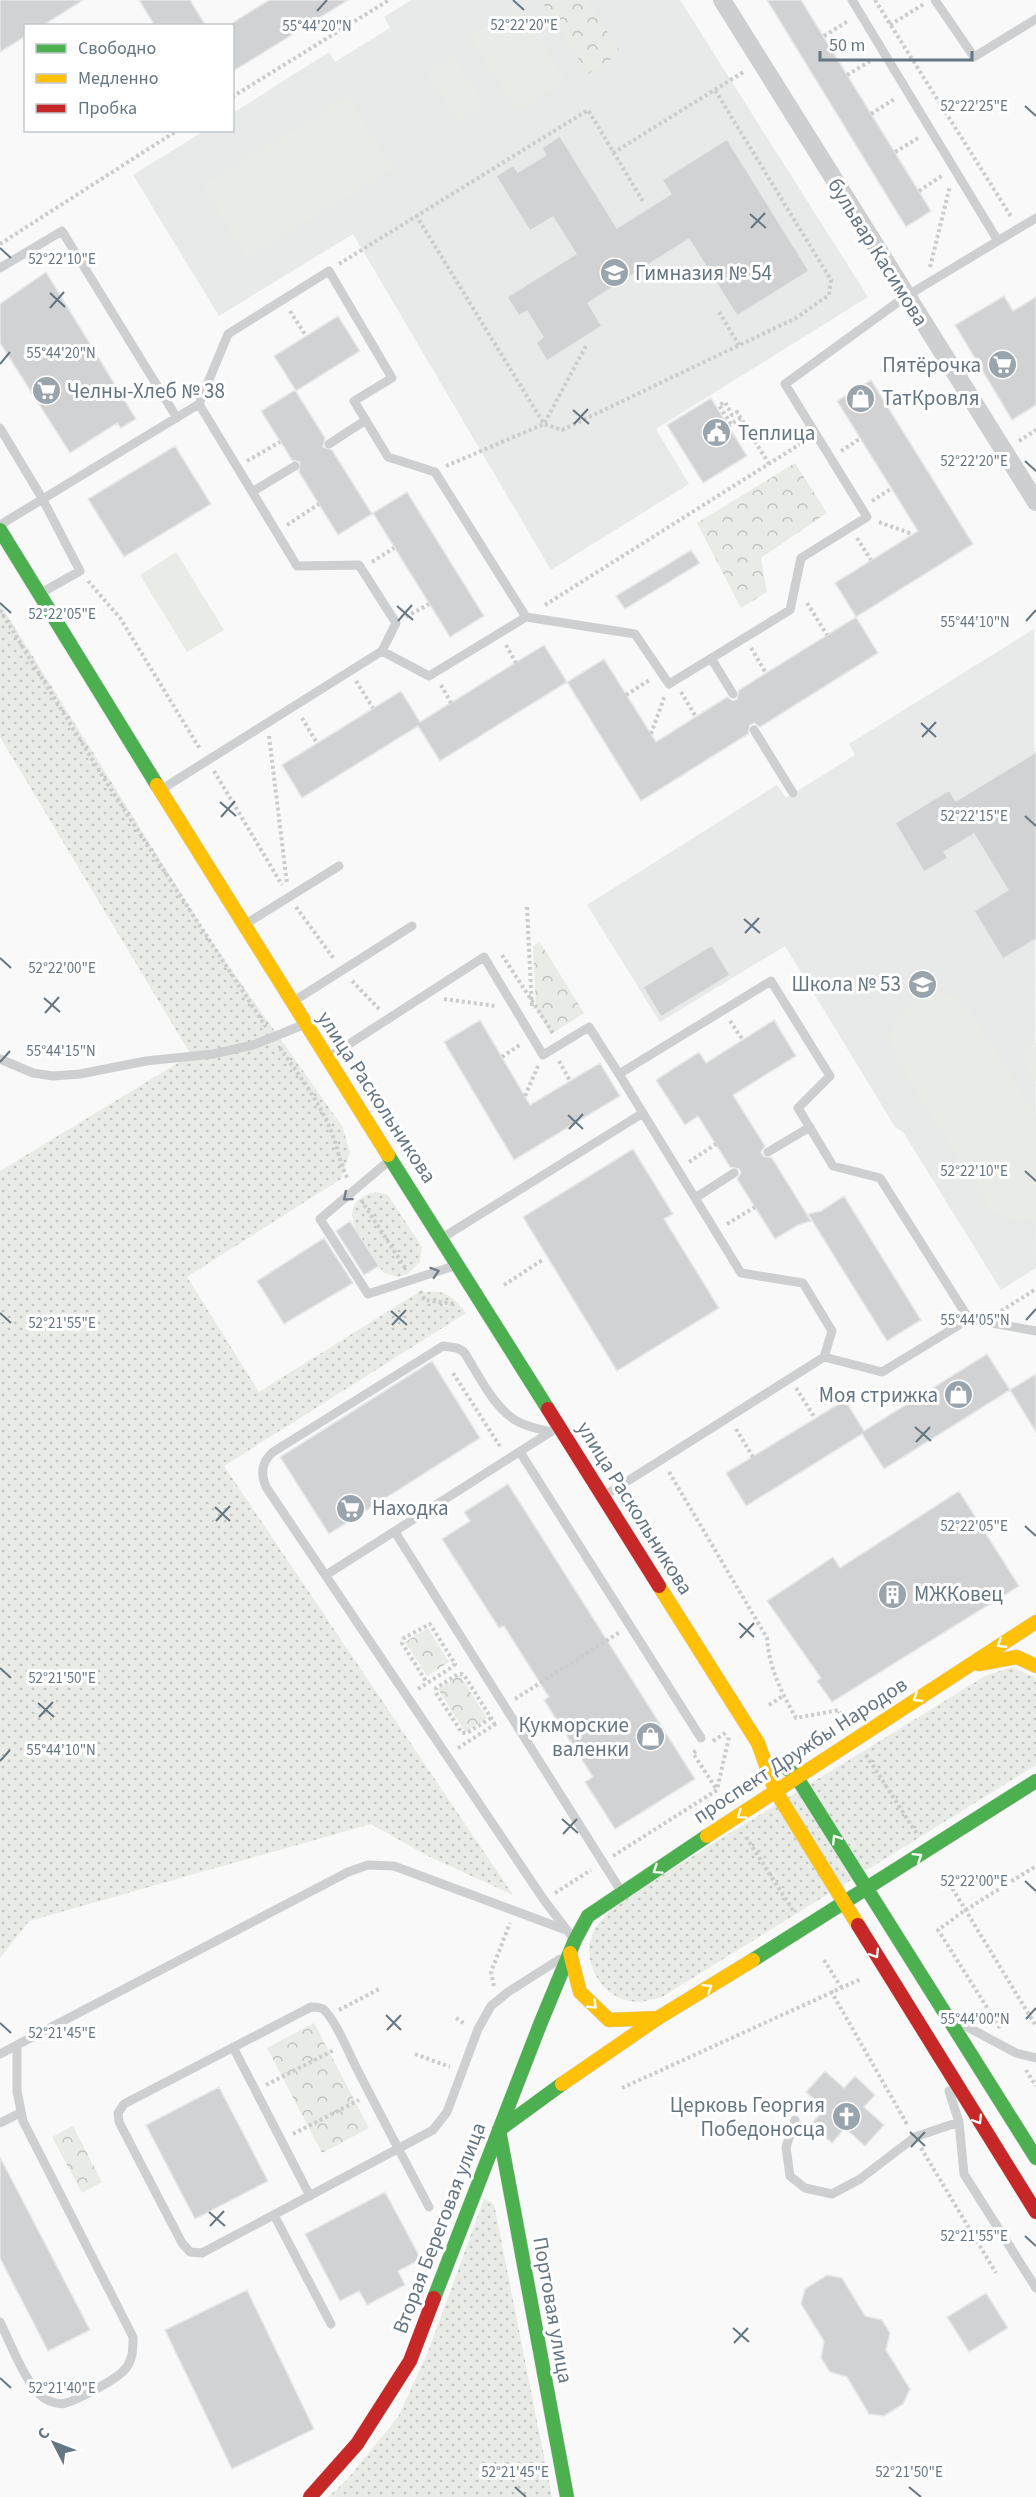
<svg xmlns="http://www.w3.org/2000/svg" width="1036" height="2497" viewBox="0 0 1036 2497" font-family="'Source Sans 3',sans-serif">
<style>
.built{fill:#e8e9e9}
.grass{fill:url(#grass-dots)}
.park{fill:url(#park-crowns)}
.pitch{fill:#e8ebe6}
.building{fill:#d0d2d3;stroke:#e8e8e8;stroke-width:1.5}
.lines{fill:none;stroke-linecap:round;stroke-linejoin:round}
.fast-casing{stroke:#d5d6d7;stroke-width:15}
.slow-casing{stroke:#d5d6d7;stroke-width:15}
.jam-casing{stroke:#d5d6d7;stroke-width:15}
.path{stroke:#cbcccd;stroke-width:4;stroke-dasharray:3 3;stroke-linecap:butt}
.lane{stroke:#cecfd0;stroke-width:9}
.street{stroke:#cecfd0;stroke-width:18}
.fast{stroke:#4caf50;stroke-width:14}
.slow{stroke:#ffc107;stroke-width:14}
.jam{stroke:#c62828;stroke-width:14}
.oneway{stroke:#707f8b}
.oneway2{stroke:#f6fbf6}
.ticks{fill:none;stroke:#657683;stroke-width:2}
.labels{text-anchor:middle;stroke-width:6;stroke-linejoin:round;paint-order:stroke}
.street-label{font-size:21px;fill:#657683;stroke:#fff}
.poi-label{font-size:21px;fill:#657683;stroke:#fff;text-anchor:start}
.ticks-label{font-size:15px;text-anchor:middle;fill:#657683;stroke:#fff;stroke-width:6;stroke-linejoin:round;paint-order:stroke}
</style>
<defs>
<pattern id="grass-dots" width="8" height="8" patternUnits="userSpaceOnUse" patternTransform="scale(1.5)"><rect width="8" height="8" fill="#e8ebe6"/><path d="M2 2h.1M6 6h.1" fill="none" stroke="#c0c3c0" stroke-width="1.8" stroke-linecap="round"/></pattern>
<pattern id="park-crowns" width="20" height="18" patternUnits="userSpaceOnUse" patternTransform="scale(1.5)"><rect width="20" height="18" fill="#e8ebe6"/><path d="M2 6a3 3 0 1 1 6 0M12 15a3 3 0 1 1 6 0" fill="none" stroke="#c0c3c0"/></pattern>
</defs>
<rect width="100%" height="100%" fill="#f9f9f9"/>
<!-- built -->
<path class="built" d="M411,0H680L868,297L656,429L689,484L551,570L353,234L219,316L133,175L204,131L232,130L233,113L329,52L335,62L390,28L384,17Z
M1034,629L1036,1268L1001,1290L903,1132L895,1127L785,946L660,1022L587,905L777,785L786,798L855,755L849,744Z"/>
<!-- grass -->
<path class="grass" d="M0,604L209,938L342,1126L350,1152L341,1179L187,1277L259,1392L414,1295C438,1287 451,1292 466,1313L224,1466L513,1895L428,1856L371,1824L29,1921L0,1958V1171L191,1055L0,737Z
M377,1192L388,1195L422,1247L420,1262L409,1273L398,1277L384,1273C367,1250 326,1202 377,1192Z
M1012,1667L1036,1678V1765L662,1997C651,2000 641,2003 630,2001C602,1996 582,1964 592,1936C596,1923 608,1913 617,1903L985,1676Z
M484,2199L494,2204L552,2497H328L346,2481L398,2417L428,2352Z"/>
<!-- park -->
<path class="park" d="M541,0H587L621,53L588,74Z
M795,463L827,513L761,558L767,592L741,608L697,523Z
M540,942L584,1013L551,1034L536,1009L533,946Z
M428,1628L449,1662L427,1676L405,1642Z
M460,1675L487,1718L465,1732L438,1689Z
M314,2023L369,2128L322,2153L267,2048Z
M73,2126L102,2182L82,2193L52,2137Z"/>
<!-- pitch -->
<path class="pitch" d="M519,6L566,81L518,111L470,37Z
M453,56L485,104L458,121L427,73Z
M349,97L393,169L247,258L203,185Z
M176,552L224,630L187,652L140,575Z
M939,993L951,995L970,1009L1036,1115V1219C1018,1223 1004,1220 989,1208L900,1066C896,1057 891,1048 891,1039C892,1013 916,995 939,993Z
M1036,1043V1082L1019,1054Z"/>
<!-- building -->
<path class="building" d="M0,0H83L42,26H26V36L0,52Z
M139,0H190L206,26H155Z
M269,0H348L232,72V23Z
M767,0H801L931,211L906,227Z
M560,136L617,228L671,194L662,180L727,139L809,271L737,316L689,239L588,303L602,326L547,361L536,343L543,337L527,311L519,316L507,297L576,254L553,217L530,231L496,176L513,165L518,172L546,155L542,148Z
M46,272L136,419L121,428L117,423L70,453L0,343V304Z
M1004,296L1013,311L1036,297V405L1012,420L955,325Z
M338,316L360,351L296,391L274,356Z
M871,380L973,544L856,617L835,583L918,531L837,401Z
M295,390L325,438L323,447L332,450L372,514L338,535L299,472L300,462L292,460L261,411Z
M711,398L747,456L703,483L667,425Z
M175,446L211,504L124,557L88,499Z
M407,492L484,616L450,637L373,513Z
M691,550L700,563L625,609L616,596Z
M856,617L878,653L760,727L754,723L750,725L748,734L641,801L567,682L604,659L656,742L727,697L733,701L737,699L739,690Z
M544,645L567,682L440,761L418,726L302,798L282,765L401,691L420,722Z
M1036,752V939L1003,959L974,911L1008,890L974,834L944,852L948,858L924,872L895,823L949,790L956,801Z
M712,945L730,975L661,1017L643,987Z
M480,1020L530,1105L600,1063L620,1096L514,1160L444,1042Z
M774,1020L796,1056L733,1095L765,1146L761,1152L763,1156L772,1158L811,1221L798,1225L775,1239L737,1179L741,1173L739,1169L730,1167L698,1116L685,1125L656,1080L699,1052L706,1063Z
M633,1149L673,1214L664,1219L719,1308L617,1371L523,1217Z
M844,1196L921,1320L887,1341L808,1214L821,1211Z
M350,1221L379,1266L364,1275L336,1231Z
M324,1238L353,1283L284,1324L257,1281Z
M987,1354L1010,1390L884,1469L862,1434L746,1506L726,1473L845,1400L864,1431Z
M432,1361L480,1438L329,1534L280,1457Z
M1036,1374V1432L1010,1390Z
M508,1484L695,1779L615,1829L585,1782L593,1777L544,1700L549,1697L504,1626L499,1628L442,1539L470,1521L464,1512Z
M959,1491L1019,1586L832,1702L817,1681L821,1678L767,1601L833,1557L840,1568Z
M825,2071L844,2088L855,2076L875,2095L864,2107L884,2125L865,2146L845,2128L832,2143L810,2125L825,2109L806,2092Z
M219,2087L268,2181L195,2219L146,2125Z
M0,2157L90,2330L48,2351L0,2258Z
M385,2192L421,2259L398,2271L405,2285L367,2305L359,2291L340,2301L305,2234Z
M827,2275L842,2278L865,2316L882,2320L890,2333L886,2350L910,2389L903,2404L884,2416L869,2414L847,2377L830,2372L821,2358L824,2341L801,2304L805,2289Z
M247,2290L314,2429L232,2469L165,2330Z
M986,2293L1008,2328L969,2352L947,2317Z"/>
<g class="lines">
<defs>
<path id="fast" d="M0,530L157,785
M388,1155L548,1409
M783,1765L796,1776L1036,2158
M753,1960L1036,1781
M562,2084L499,2130L567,2497
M434,2298L541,2022L575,1940L588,1916L707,1836"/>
<path id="slow" d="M157,785L388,1155
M659,1586L758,1743L775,1790L858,1925
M979,1664L1017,1657L1036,1666
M707,1836L1036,1622
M570,1953L580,1992L609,2020L658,2018
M562,2084L658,2018L753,1960"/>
<path id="jam" d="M548,1409L659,1586
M858,1925L1036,2212
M310,2497L357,2444L410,2361L434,2298"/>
</defs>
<!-- fast casing -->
<use href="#fast" class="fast-casing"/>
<!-- slow casing -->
<use href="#slow" class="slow-casing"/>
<!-- jam casing -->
<use href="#jam" class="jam-casing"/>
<!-- path -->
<path class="path" d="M875,0L1012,218
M890,25L924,4
M824,36L848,21
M847,75L872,60
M232,97L389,0
M871,114L896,98
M895,152L920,137
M613,153L745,71
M919,191L943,175
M416,215L544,424L562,430L796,318L829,295L831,280L715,90
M0,244L178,130
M339,264L588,110L644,203
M930,267L950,186
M290,311L306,336
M719,312L739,345
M731,424L719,405L725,402L732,415L737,412L769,464
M728,426L741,418
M1019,441L1036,430
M841,451L861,438
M247,461L280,442
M446,466L544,424L587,344
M872,501L892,488
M879,522L912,534
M287,525L319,504
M857,538L871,560
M372,562L394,548
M88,581L120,618L200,749
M807,603L827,635
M545,605L805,441
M0,610L103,777L266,1027
M406,617L429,604
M506,645L516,663
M751,648L766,673
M356,681L373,708
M441,685L451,703
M681,692L696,717
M626,695L651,679
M302,718L317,743
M651,734L665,695
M269,736L287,884
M214,771L282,885
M296,907L334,959
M527,907L532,1009
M502,955L553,1033
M352,981L380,1010
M444,999L496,1006
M730,1021L743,1040
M280,1048C298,1074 319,1101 331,1131C338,1147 339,1163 348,1179
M502,1057L521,1044
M559,1061L570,1081
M525,1096L538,1066
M689,1162L716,1144
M361,1200L406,1269
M727,1224L755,1207
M504,1285L544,1259
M420,1291L425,1300L455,1304
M1001,1311L1036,1289
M453,1373L501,1448
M796,1388L815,1418
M736,1429L753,1457
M669,1472L767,1638C769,1667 781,1692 796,1718L839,1710L843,1720
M418,1689L452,1667L455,1664L430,1624L404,1638L402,1643L427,1683
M515,1699L620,1632
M769,1705L783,1696
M491,1718L467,1733H462L436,1693V1688L458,1674H462L464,1675L491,1718L495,1725
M713,1741L727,1732
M458,1748L497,1723
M696,1751L693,1753L717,1790
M866,1755L917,1834
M746,1837L794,1912
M613,1856L717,1790L729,1737
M943,1873L1036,2026
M555,1893L591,1870
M824,1960L841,1987
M494,1986L491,1972L510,1923
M831,1991L908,2126
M339,2010L381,1988
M456,2018L465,2024
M1000,2028L938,1930L964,1911L1036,1866
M415,2054L450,2067
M1026,2070L1036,2086
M266,2085L334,2050
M622,2088L861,1979
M293,2134L359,2100
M921,2148L996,2273"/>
<!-- lane -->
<path class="lane" d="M852,0L998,241
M935,0L974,57L1036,19
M0,268L62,231L177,418
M0,428L42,498L80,571L41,593
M329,444L366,420
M252,492L295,466
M0,525L199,404
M382,651L396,623L359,565L297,566L199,404L228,334L329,271L392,378L354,401L388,457L435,472L526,617
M711,658L733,694
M754,730L793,793
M162,789L382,651L429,676L526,617L635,634L669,684L790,610L801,558L867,517L785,384L905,297L1036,218
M244,925L339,866
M294,1001L412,926
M329,1057L484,957L543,1055L589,1027L619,1074
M0,1059L33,1073L53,1076L80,1074L146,1061L213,1054L253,1045L303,1025
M768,1152L810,1127
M390,1160L320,1219L368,1294L454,1266
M695,1198L734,1173
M442,1238L643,1113
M824,1357L832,1331L803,1283L741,1273L619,1074L771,981L830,1076L798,1108L833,1166L880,1178L969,1319
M551,1432C539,1429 526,1427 515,1420C493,1406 478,1374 464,1352L457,1348L443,1346L273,1452C262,1462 260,1472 266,1487L544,1900L573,1938
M520,1452L701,1738
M604,1496L824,1357L882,1372L969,1319L1036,1331
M395,1532L621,1891
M326,1575L552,1431
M960,2023L1016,2053L1036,2058
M17,2045L348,1872L368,1865L394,1866L566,1930
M233,2047L310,2196
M0,2054L17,2045V2091L23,2121L133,2337C133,2349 133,2359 126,2368C118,2379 79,2399 66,2403C59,2405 50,2402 44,2398C27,2387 10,2342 0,2322
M949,2091L959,2122L964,2174L1036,2288
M795,2120L786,2147L790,2176L805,2188L832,2194L860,2179L915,2137L959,2122
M0,2123L20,2113
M429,2207C405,2161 381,2116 358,2071C348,2052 340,2029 327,2013C323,2007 317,2007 311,2007L124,2104L118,2113L119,2122L182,2243L190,2252L202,2253L433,2130L447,2112L478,2029L491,2006L508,1992L560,1959
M274,2215L331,2324"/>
<!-- street -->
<path class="street" d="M722,0L1036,502"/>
<!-- fast -->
<use href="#fast" class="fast"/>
<!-- slow -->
<use href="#slow" class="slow"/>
<!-- jam -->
<use href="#jam" class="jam"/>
</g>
<!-- one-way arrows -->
<defs><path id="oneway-chevron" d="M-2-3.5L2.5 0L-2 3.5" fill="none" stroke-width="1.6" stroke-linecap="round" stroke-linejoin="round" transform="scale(1.5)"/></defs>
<g class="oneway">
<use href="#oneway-chevron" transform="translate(347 1197) rotate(140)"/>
<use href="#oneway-chevron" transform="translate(435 1272) rotate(-18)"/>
</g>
<g class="oneway2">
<use href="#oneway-chevron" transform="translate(1001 1644) rotate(148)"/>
<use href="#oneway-chevron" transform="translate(917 1698) rotate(148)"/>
<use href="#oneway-chevron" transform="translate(741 1815) rotate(145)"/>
<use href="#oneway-chevron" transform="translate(836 1839) rotate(-123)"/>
<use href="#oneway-chevron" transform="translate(918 1857) rotate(-32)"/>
<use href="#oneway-chevron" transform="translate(657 1870) rotate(146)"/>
<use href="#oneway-chevron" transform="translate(875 1954) rotate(58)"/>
<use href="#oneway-chevron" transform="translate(708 1988) rotate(-32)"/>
<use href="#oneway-chevron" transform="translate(593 2005) rotate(44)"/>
<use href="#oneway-chevron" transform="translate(978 2120) rotate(58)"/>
</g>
<!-- ticks -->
<path class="ticks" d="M513,0L524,10M317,11L327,0M1025,106L1036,116M750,214L766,228M751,228L765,213M0,248L11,258M50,293L65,307M50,308L64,292M0,364L10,352M573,410L589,424M574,424L588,409M1025,461L1036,471M0,603L11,613M397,606L413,620M398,621L412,605M1026,621L1036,610M921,723L936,737M922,737L936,722M220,802L236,816M1025,816L1036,826M221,817L235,801M744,919L760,933M745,933L759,918M0,958L11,968M44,998L60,1012M45,1013L59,997M0,1062L10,1051M568,1115L583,1129M569,1129L583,1114M1025,1171L1036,1181M391,1311L407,1325M0,1313L11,1323M1026,1320L1036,1309M392,1325L406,1310M915,1427L931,1441M916,1442L930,1427M215,1507L230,1521M216,1521L230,1506M1025,1526L1036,1536M739,1623L754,1637M740,1638L754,1623M0,1668L11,1678M38,1703L54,1717M39,1717L53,1702M0,1761L10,1750M562,1819L578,1833M563,1834L577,1819M1025,1881L1036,1891M386,2015L401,2030M1026,2019L1036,2008M0,2023L11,2033M387,2030L401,2015M910,2132L925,2146M911,2147L925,2132M209,2212L225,2226M210,2226L224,2211M1025,2236L1036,2246M733,2328L749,2342M734,2343L748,2328M0,2378L11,2388M515,2487L526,2497M909,2487L921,2497"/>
<!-- icons -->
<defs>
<symbol id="school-disc" viewBox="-11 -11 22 22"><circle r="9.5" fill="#99a4ac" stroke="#fff"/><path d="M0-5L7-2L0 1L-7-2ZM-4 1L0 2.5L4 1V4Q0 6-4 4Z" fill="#fff"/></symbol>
<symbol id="supermarket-disc" viewBox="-11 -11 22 22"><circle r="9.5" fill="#99a4ac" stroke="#fff"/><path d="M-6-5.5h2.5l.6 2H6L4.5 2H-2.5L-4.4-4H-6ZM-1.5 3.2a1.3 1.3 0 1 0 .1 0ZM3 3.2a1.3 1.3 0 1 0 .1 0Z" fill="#fff"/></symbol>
<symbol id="shop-disc" viewBox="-11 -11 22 22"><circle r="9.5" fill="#99a4ac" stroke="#fff"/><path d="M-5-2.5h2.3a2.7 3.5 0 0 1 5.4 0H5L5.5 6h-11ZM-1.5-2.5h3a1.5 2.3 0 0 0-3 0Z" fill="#fff"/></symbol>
<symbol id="civic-disc" viewBox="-11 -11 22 22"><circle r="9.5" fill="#99a4ac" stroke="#fff"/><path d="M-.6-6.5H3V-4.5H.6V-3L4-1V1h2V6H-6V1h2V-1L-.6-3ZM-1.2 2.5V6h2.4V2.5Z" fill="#fff"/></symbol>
<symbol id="building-disc" viewBox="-11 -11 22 22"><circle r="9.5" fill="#99a4ac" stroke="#fff"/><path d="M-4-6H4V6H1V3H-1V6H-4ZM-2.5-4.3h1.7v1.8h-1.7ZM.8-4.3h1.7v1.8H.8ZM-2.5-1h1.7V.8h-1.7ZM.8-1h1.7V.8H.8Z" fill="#fff"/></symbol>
<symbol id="church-disc" viewBox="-11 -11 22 22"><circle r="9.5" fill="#99a4ac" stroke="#fff"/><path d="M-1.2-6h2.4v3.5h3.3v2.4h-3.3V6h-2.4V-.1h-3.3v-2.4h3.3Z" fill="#fff"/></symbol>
</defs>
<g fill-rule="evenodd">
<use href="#school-disc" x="598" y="256" width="33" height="33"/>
<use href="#supermarket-disc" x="986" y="348" width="33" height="33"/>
<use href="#supermarket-disc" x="30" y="374" width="33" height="33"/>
<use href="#shop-disc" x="844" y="382" width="33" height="33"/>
<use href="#civic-disc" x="700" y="416" width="33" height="33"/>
<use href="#school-disc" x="906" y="968" width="33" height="33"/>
<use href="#shop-disc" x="942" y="1378" width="33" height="33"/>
<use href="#supermarket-disc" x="334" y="1492" width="33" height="33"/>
<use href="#building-disc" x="876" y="1578" width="33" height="33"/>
<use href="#shop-disc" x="634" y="1720" width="33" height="33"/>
<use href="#church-disc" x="830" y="2100" width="33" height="33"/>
</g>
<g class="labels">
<!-- street labels -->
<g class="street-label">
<text transform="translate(878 252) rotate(58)" y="7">бульвар Касимова</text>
<text transform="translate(377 1097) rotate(57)" y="7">улица Раскольникова</text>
<text transform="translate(635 1508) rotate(58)" y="7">улица Раскольникова</text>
<text transform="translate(800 1750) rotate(-33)" y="7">проспект Дружбы Народов</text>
<text transform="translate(439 2228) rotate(-69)" y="7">Вторая Береговая улица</text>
<text transform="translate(553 2310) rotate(80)" y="7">Портовая улица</text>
</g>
<!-- poi labels -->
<g class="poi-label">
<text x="635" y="280">Гимназия № 54</text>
<text x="981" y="372" text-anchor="end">Пятёрочка</text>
<text x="67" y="398">Челны-Хлеб № 38</text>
<text x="882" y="405">ТатКровля</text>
<text x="738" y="440">Теплица</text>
<text x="901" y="991" text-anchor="end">Школа № 53</text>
<text x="938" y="1402" text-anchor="end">Моя стрижка</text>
<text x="372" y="1515">Находка</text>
<text x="914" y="1601">МЖКовец</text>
<text x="629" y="1732" text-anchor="end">Кукморские<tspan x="629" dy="24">валенки</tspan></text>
<text x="825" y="2112" text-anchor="end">Церковь Георгия<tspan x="825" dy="24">Победоносца</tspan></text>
</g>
</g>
<g class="ticks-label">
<text x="524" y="30">52°22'20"E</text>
<text x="317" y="31">55°44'20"N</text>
<text x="974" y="111">52°22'25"E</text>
<text x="62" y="264">52°22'10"E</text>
<text x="61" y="358">55°44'20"N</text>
<text x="974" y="466">52°22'20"E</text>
<text x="62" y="619">52°22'05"E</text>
<text x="975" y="627">55°44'10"N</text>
<text x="974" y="821">52°22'15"E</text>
<text x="62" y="973">52°22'00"E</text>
<text x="61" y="1056">55°44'15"N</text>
<text x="974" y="1176">52°22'10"E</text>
<text x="975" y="1325">55°44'05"N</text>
<text x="62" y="1328">52°21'55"E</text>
<text x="974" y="1531">52°22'05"E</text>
<text x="62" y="1683">52°21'50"E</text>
<text x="61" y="1755">55°44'10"N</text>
<text x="974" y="1886">52°22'00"E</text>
<text x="975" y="2024">55°44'00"N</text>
<text x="62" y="2038">52°21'45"E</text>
<text x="974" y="2241">52°21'55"E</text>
<text x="62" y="2393">52°21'40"E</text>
<text x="515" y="2477">52°21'45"E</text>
<text x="909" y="2477">52°21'50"E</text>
</g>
<!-- legend -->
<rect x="24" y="24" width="210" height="108" fill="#ffffff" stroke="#c1c8cd" stroke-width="1.5"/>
<rect x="36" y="44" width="30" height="9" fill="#4caf50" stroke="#c1c8cd" stroke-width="1.5"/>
<text x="78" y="54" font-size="18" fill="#657683">Свободно</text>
<rect x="36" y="74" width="30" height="9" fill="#ffc107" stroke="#c1c8cd" stroke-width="1.5"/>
<text x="78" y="84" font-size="18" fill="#657683">Медленно</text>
<rect x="36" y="104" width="30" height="9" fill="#c62828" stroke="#c1c8cd" stroke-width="1.5"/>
<text x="78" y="114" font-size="18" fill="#657683">Пробка</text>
<!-- north arrow -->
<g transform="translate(54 2443) rotate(312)" stroke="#ffffff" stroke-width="4.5" paint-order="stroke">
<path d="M0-4.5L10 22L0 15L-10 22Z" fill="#657683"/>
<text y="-9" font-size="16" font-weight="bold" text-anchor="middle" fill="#657683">С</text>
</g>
<!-- scale -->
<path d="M820 51v9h152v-9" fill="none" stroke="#657683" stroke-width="3"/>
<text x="829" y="51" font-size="18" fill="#657683" stroke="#ffffff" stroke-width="4.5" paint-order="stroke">50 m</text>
</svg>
